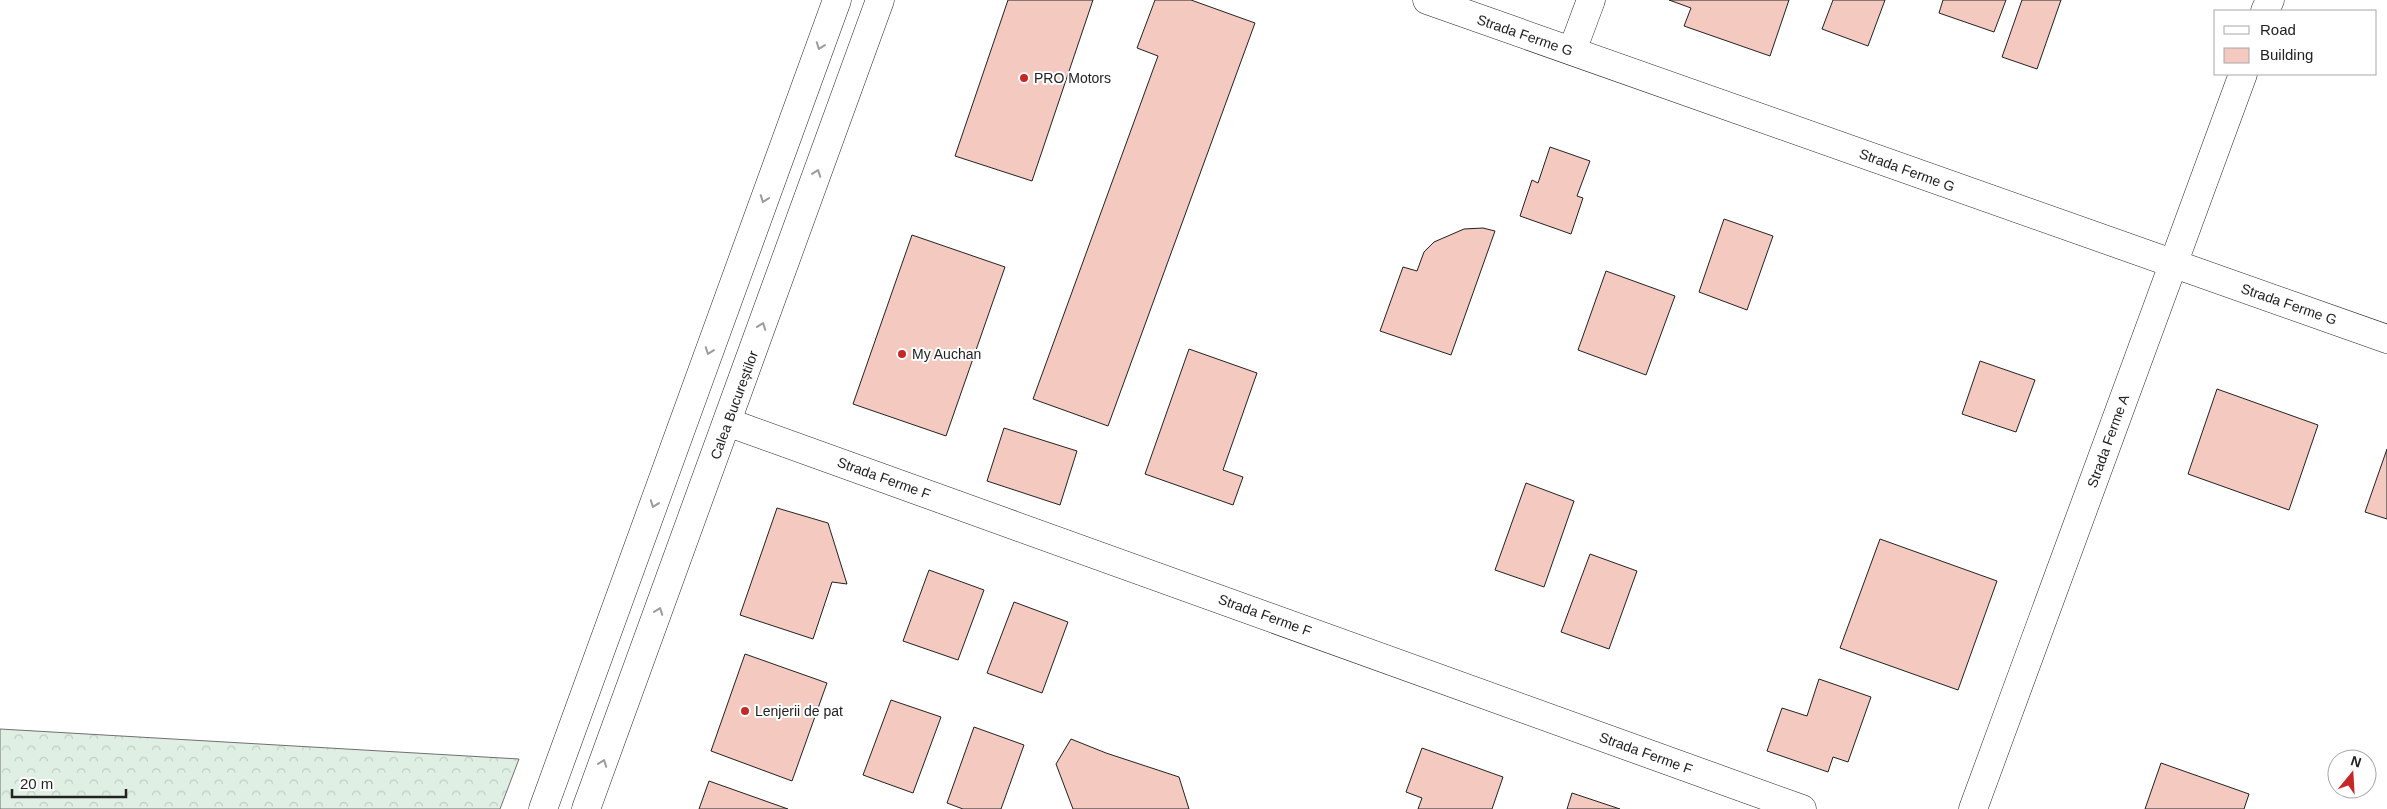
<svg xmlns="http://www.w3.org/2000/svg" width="2387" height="809" viewBox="0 0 2387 809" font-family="Arial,sans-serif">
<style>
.forest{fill:url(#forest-crowns);stroke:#6f6f6f}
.building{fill:#f3c9c0;stroke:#222}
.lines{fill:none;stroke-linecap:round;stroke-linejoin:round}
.minor-casing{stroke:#222;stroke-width:29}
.highway-casing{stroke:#222;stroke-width:29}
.minor{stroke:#fff;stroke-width:28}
.highway{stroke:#fff;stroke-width:28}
.oneway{stroke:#9c9c9c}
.poi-dot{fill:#c62828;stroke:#fff;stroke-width:2}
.labels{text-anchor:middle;stroke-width:4;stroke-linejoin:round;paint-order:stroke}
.street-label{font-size:14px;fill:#222;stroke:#fff}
.poi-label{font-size:14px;fill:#222;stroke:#fff;text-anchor:start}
</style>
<defs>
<pattern id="forest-crowns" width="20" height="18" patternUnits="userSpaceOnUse" patternTransform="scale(1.25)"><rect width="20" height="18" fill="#e0efe3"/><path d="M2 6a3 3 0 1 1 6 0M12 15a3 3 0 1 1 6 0" fill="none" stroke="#c0cdc2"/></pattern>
</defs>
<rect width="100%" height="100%" fill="#fff"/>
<!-- forest -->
<path class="forest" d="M0,729L519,759L500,809H0Z"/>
<!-- building -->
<path class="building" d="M1008,0H1093L1032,181L955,156Z
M1155,0H1191L1255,23L1108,426L1033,399L1158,56L1137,48Z
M1669,0H1789L1770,56L1684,26L1691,8Z
M1833,0H1885L1868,46L1822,29Z
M1943,0H2006L1994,32L1939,13Z
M2022,0H2061L2037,69L2002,57Z
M1550,147L1590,161L1577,196L1583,198L1571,234L1520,216L1532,180L1538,183Z
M1724,219L1773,236L1747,310L1699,292Z
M1483,228L1495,231L1451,355L1380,331L1403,267L1417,271L1424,252L1434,242L1464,229Z
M912,235L1005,267L946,436L853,404Z
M1606,271L1675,296L1646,375L1578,350Z
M1189,349L1257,373L1223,470L1243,477L1233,505L1145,474Z
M1980,361L2035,380L2016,432L1962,414Z
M2217,389L2318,425L2289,510L2188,474Z
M1004,428L1077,451L1060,505L987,481Z
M2387,449V519L2365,512Z
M1526,483L1574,501L1544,587L1495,570Z
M777,508L828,523L847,584L832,582L813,639L740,615Z
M1880,539L1997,581L1958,690L1840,648Z
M1590,554L1637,571L1609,649L1561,632Z
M929,570L984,590L958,660L903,641Z
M1014,602L1068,622L1042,693L987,673Z
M745,654L827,683L792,781L711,751Z
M1819,679L1871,697L1848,762L1833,757L1828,772L1767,751L1782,708L1807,716Z
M891,700L941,717L913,793L863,775Z
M974,727L1024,745L1001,809H963L947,803Z
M1071,739L1106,753L1179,777L1189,809H1073L1056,764Z
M1422,748L1503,777L1492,809H1418L1422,798L1406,792Z
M2161,763L2249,794L2244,809H2145Z
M709,781L788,809H699Z
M1572,793L1620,809H1567Z"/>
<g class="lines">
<defs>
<path id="minor" d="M1427,0L2387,339
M2265,11L2270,0
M1572,51L1591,0
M727,422L1802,809
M1973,809L2243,74"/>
<path id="highway" d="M543,809L837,0
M586,809L880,0"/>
</defs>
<!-- minor casing -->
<use href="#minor" class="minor-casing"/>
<!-- highway casing -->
<use href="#highway" class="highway-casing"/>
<!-- minor -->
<use href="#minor" class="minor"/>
<!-- highway -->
<use href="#highway" class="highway"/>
</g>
<!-- one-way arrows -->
<defs><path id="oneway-chevron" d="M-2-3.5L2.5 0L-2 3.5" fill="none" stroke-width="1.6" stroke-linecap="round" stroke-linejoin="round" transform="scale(1.25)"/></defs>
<g class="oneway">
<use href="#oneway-chevron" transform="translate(820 46) rotate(110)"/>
<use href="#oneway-chevron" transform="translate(817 173) rotate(-70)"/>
<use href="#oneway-chevron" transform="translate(764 199) rotate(110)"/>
<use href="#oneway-chevron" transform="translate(762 326) rotate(-70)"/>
<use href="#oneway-chevron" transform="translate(709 351) rotate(110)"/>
<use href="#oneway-chevron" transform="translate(654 504) rotate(110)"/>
<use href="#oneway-chevron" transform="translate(659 611) rotate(-70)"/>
<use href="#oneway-chevron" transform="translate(603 763) rotate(-70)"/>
</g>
<!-- markers -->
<g class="poi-dot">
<circle cx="1024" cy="78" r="5"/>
<circle cx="902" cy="354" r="5"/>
<circle cx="745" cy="711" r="5"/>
</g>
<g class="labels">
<!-- street labels -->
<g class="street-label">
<text transform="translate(1525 35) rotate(19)" y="5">Strada Ferme G</text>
<text transform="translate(1907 170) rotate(20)" y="5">Strada Ferme G</text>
<text transform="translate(2289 304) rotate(19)" y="5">Strada Ferme G</text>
<text transform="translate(734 405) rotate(-70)" y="5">Calea Bucureștilor</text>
<text transform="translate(2108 441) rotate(-70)" y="5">Strada Ferme A</text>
<text transform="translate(884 478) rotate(20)" y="5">Strada Ferme F</text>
<text transform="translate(1265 615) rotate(20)" y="5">Strada Ferme F</text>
<text transform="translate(1646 753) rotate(20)" y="5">Strada Ferme F</text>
</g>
<!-- poi labels -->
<g class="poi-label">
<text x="1034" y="83">PRO Motors</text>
<text x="912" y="359">My Auchan</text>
<text x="755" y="716">Lenjerii de pat</text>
</g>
</g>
<!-- legend -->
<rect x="2214" y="10" width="162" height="65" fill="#ffffff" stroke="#a7a7a7"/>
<rect x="2224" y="26" width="25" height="8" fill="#ffffff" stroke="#a7a7a7"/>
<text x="2260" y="35" font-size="15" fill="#222222">Road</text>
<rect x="2224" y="48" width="25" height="15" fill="#f3c9c0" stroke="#a7a7a7"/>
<text x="2260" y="60" font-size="15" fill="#222222">Building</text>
<!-- north arrow -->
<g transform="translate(2352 774) rotate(18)"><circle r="24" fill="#ffffff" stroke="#a7a7a7"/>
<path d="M0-4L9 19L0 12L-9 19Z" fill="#c62828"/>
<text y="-8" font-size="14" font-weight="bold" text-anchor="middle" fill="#222222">N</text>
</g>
<!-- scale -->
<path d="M12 789v8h114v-8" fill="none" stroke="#222222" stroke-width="2.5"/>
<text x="20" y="789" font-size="15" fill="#222222" stroke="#ffffff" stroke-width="4" paint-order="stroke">20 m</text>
</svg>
